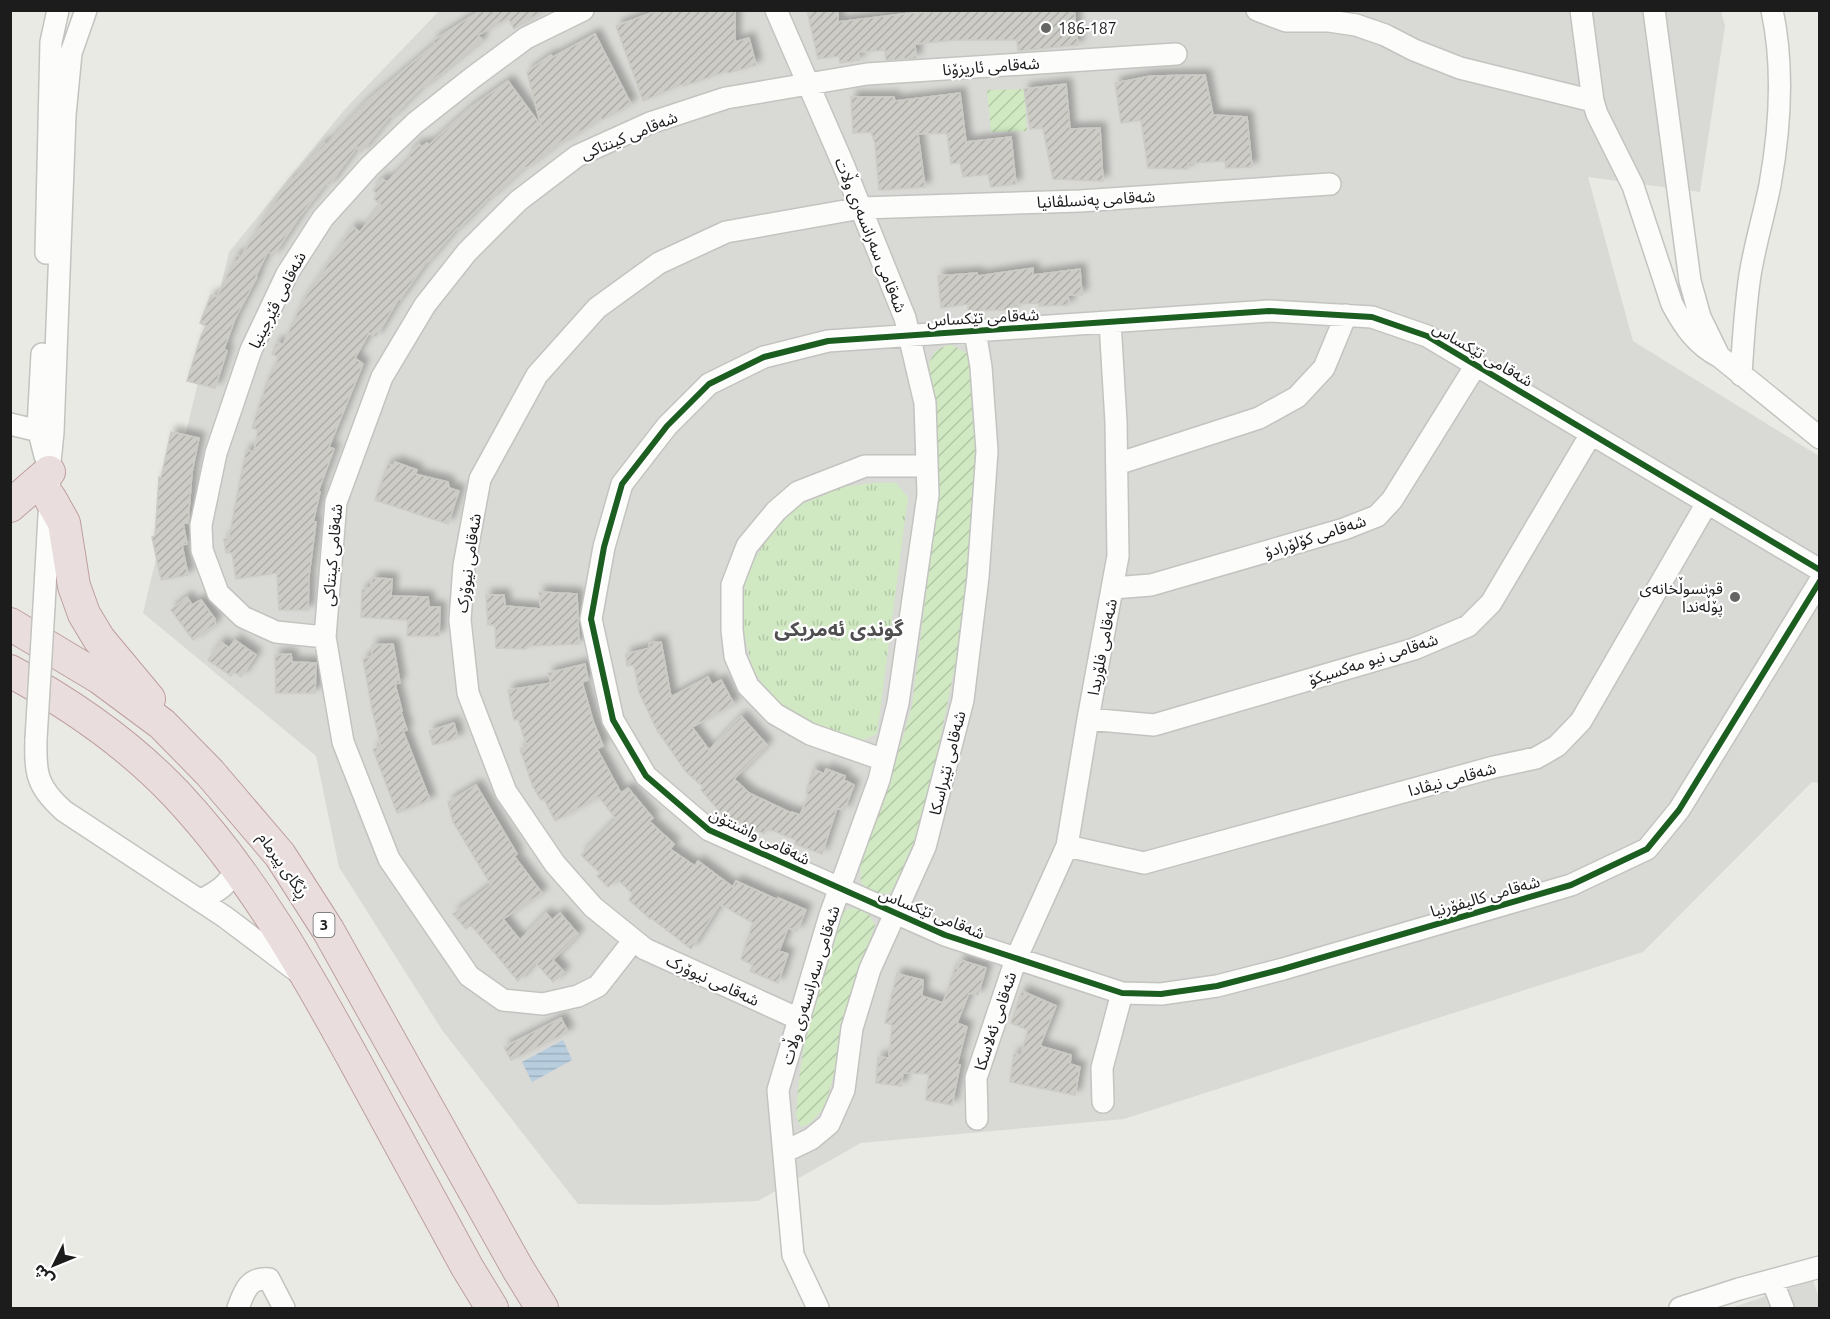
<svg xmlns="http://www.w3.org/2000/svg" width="1830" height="1319" viewBox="0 0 1830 1319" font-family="Ubuntu,'Noto Sans Arabic',sans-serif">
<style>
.residential{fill:#d9d9d6}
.grass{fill:url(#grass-tufts)}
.garden{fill:url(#garden-furrows)}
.water{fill:url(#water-rules)}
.building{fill:url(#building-hatch);stroke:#cdcbc5;stroke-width:1.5;filter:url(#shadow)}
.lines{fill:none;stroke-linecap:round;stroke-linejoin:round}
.minor-casing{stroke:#c3c3c0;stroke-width:24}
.highway-casing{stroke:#bf9e9f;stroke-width:34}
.minor{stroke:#fcfcfb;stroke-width:21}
.highway{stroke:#e9dedd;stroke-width:32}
.minor-bridge-casing{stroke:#c3c3c0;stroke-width:24;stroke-linecap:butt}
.minor-bridge{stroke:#fcfcfb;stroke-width:21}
.cycleway-casing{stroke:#fff;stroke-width:10}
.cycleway{stroke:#1b5e20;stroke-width:6}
.poi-dot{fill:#646462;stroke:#fff;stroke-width:2}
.labels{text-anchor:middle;stroke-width:4.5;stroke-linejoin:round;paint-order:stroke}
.shield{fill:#fff;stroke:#606060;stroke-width:1.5}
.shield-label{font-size:15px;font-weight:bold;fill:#1c1c1c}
.poi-label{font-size:16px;fill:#1c1c1c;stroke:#fff;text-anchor:start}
.street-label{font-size:16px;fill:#1c1c1c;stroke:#fff}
.quarter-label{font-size:20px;font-weight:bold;fill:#4f4f4f;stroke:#fff}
</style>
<defs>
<pattern id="grass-tufts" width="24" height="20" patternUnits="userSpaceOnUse" patternTransform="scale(1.5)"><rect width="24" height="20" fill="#d0e9c2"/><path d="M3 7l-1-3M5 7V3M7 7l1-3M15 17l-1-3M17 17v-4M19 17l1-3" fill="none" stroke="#b2c7a6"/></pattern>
<pattern id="garden-furrows" width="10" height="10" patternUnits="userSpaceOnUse" patternTransform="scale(1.5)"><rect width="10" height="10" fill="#d0e9c2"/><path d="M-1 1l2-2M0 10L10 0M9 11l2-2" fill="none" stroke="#b2c7a6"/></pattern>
<pattern id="water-rules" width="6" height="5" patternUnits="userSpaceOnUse" patternTransform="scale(1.5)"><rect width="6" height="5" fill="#b8cede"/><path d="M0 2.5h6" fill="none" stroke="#9eb0be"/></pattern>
<pattern id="building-hatch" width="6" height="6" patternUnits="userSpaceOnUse" patternTransform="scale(1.5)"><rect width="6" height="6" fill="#cdccc7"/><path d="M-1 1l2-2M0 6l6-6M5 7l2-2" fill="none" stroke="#afafaa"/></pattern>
<filter id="shadow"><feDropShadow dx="5.5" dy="-5.5" stdDeviation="3" flood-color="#0004"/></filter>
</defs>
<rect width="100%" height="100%" fill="#eaeae4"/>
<!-- residential -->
<path class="residential" d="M439,11H1721L1725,26L1700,192L1588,177L1633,341L1819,456V783L1812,782L1643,952L1124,1119L861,1143L758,1201L659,1205L578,1204L442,1030L339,867L316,756L143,613L229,252L344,110Z
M1813,1280L1819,1298V1308H1731Z"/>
<!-- grass -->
<path class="grass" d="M873,483H896L908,497L877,734L856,743L795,718L773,699L752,668L741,619L746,576L768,535L800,505L843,487Z"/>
<!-- garden -->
<path class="garden" d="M1024,89L1027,131L991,132L987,90Z
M950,344L968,354L976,407V527L956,661L924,818L896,884L890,893L872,894L861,883L860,866L884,801L912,706L936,514L935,415L929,363L935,351Z
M852,908L866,909L875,925L847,1009L832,1082L824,1108L810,1123L801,1127L796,1116C800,1047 816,978 839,913Z"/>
<!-- water -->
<path class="water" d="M563,1040L572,1060L532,1082L522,1062Z"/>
<!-- building -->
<path class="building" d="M481,10H544L514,29L508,18L478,35L482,40L424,87L423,86L392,117L390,116L361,152L357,147L329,185L326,183L299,217L273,256L268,251L256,276L257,277L235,319L224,349L227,351L215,388L187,381L201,336L206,326L200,323L211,295L217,297L237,255L241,257L268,211L292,179L293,180L324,143L326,145L365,103L435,44L433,41Z
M659,10H735V42L749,38L756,65L728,73L727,71L684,86L683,84L643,101L616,26Z
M807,10H838V22L911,13L964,10H1074L1078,45L1018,51L1017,40H954L915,44L916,58L886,60L885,50L859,52V60L840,63L839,56L818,59Z
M595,34L631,104L602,120L601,118L563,143L562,141L526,168L525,167L491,197L490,196L458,229L457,228L428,262L427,261L400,299L399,298L376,337L369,333L355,358L363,364L329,447L334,449L318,492H320L313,522H316L309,576L308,610H279L277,573L236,579L232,553H226L224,539L229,538L246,450L254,452L258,430L252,428L267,382L279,357L272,354L277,342L283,345L302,302L353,227L360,232L381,205L374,199L377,194L373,190L382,179L387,182L411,158L408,155L419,144L422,147L427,143L429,145L470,108L508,81L541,126L527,72L551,55L553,57Z
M1205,75L1213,115L1247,117L1252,167L1226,168L1225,161L1188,163V169L1148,168L1141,120L1121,123L1115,83L1151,76Z
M1066,84L1070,129L1100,128L1103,181L1053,179L1043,128L1030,129L1024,89Z
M960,93L966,142L1011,137L1016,184L991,187L988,174L963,177L960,162L951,164L947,133L918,134L925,187L879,190L875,143L871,132L853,133L851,97H894L895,101Z
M1033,268V275L1080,269L1082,295H1068L1069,305L1039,306V303L1013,304V310H982L968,313V304L941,308L938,276L977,273L978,276Z
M171,432L199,438L192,472L188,523H183L187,544L182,545L188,575L161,580L152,537L155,536L159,477L161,478Z
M395,462L417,470L415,474L448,482L449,488L459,491L448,524L375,500L388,464L393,466Z
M372,578L392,579L391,596L428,597L429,607H440L439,636H407L408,620L361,617L362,590L371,587Z
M539,592L577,594L579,644L526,646V649L496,648L495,625H488L486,595H504L505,606L541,609Z
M187,597L192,605L201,600L215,619V624L193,640L171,610Z
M235,640L256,655L241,677L234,672L231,676L208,660L221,642L229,648Z
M661,642L671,697L708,677L712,685L721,680L734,704L692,727L709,750L741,716L767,745L734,779L749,793L791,813L792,812L800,815L809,795L806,793L813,769L824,774L826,769L845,776L844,780L854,785L844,811L837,808L822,854L795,844L796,840L766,828L764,834L721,813L701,790L703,787L686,772L657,730L639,692L634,665L627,666L626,654L650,648L649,643Z
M393,644L400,683L395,684L402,711L401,712L407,730L403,731L430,800L397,813L373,749L381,747L372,709L363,659L372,656V645Z
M291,654L292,662L316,663L315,693H276L275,655Z
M585,664L588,680L582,682L593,721L603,746L597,749L621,793L628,788L653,818L649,821L674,844L670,849L695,866L698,861L733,887L736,881L778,900V898L806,910L797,931L788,928L779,951L788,954L778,983L750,971L753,965L741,959L753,923L720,904L691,949L651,918L650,919L629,900L633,894L617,879L608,887L597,876L600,873L581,855L616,819L599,797L555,821L544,799L541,800L533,787L520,749L527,746L518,719L514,720L508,690L551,683L548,673Z
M454,723L458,738L433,745L429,731Z
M476,785L517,854L514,856L542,893L503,919L520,940L546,913L552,920L560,913L578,934L553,960L564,972L553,982L535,962L518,981L471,925L466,929L453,914L491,885L453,822L448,802Z
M960,960L986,968L978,995L969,993L957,1023L967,1027L957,1065H960L952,1105L926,1100L929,1074L903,1073L901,1086L876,1083L878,1057L889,1058L892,1025L885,1023L897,974L923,980L922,996L943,1003L955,968L958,969Z
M1022,991L1056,1006L1040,1046L1071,1055L1070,1064L1080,1067L1075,1095L1010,1082L1014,1054L1021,1055L1028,1030L1011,1023Z
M561,1018L568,1032L511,1060L504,1047Z"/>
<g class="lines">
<defs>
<path id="minor" d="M776,10L843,164L905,318L925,403L928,495L898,703L879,780L830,915L778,1090L793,1255L818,1308
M1257,10L1286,21H1329L1356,25L1385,35L1414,50L1460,68L1593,101
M1581,10L1593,101L1597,114L1633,186L1672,304C1684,327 1697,345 1720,357L1820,438
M1654,10L1690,281L1700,317L1718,354
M46,253L51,42L58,10
M42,354L38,428L45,456
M1741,375C1743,342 1745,308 1750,275C1755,244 1764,215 1770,185C1780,129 1784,66 1772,10
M10,424L35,430L38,428
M1117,464L1259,418L1297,397L1324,368L1346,315
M1820,570L1427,336L1372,317L1269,311L828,341L764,357L709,384L667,426L622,484L604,547L591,619L613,720L646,776L709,830L945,935L1122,993L1161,994L1217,986L1283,969L1571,885L1647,849L1679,810L1820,581
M1113,588L1151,585L1344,529L1377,516L1392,500L1476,365
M44,606L50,498L49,472L53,432L65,115L71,53L86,10
M325,637L276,632L243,617L218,593L202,550L201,525L216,453L251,350L287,274L323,218L370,166L415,123L472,78L526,38L583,10
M1088,719L1154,725L1414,649L1468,626L1491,603L1591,434
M36,739C35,774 37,787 64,811L225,917L298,972
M884,760L810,734L775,714L748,686L735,656L732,630V585L747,546L776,511L798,492L865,466H927
M1067,846L1144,863L1494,767L1536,758L1557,746L1581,721L1707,503
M201,900C217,892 230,884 236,867
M634,940L598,986L578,996L543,1004L503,1000L469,976L389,859L343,742L325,637L336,502L382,377L425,305L467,252L518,201L577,156L650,123L726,98L867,74L1176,54
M799,1019L645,949L593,907L555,864L506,792L468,693L460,620L464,566L480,479L537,375L597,308L659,263L726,232L861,208L1080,201L1330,184
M1103,1102L1102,1068L1122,993
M977,1119L976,1078L1016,959L1067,846L1088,719L1118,556L1116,422L1110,322
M784,1152L811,1139L829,1124L844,1090L852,1028L870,969L925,847L963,700L978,577L987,451L981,367L975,331
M1772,1280L1783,1308
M238,1308C244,1292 248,1277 269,1279L284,1308
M1680,1308L1739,1289L1820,1267"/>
<path id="highway" d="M50,498L64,523L74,586L84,614L99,639L149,699
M10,506L49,472
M10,624L100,678L162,724L210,773L280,855L328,930L518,1269L542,1308
M10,671C71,704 130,745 177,795C252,875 306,972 358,1067C394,1134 431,1200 467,1267L492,1308"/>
</defs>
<!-- minor casing -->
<use href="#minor" class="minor-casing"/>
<!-- highway casing -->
<use href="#highway" class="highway-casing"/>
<!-- minor -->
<use href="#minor" class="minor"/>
<!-- highway -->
<use href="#highway" class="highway"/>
<defs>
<path id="minor-bridge" d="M36,739L44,606"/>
</defs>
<!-- minor-bridge casing -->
<use href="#minor-bridge" class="minor-bridge-casing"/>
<!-- minor-bridge -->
<use href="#minor-bridge" class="minor-bridge"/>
<defs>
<path id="cycleway" d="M1820,570L1427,336L1372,317L1269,311L828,341L764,357L709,384L667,426L622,484L604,547L591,619L613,720L646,776L709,830L945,935L1122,993L1161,994L1217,986L1283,969L1571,885L1647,849L1679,810L1820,581"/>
</defs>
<!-- cycleway casing -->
<use href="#cycleway" class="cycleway-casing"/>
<!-- cycleway -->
<use href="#cycleway" class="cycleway"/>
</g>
<!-- markers -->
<g class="poi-dot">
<circle cx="1046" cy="28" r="6"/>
<circle cx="1735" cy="597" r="6"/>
</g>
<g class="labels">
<!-- shield labels -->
<rect class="shield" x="313.5" y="913" width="21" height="24" rx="4.5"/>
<g class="shield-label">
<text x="324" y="930">3</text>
</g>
<!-- poi labels -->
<g class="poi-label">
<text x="1058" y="34">186-187</text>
<text x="1723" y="594" text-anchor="end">قونسوڵخانەی<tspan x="1723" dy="18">پۆڵەندا</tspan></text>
</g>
<!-- street labels -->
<g class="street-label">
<text transform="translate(991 66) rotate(-4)" y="6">شەقامی ئاریزۆنا</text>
<text transform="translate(629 135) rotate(-22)" y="6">شەقامی کینتاکی</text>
<text transform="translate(1096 199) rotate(-3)" y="6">شەقامی پەنسلڤانیا</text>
<text transform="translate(871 235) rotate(68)" y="6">شەقامی سەرانسەری وڵات</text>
<text transform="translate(277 300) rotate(-63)" y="6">شەقامی ڤێرجینیا</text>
<text transform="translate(983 317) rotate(-3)" y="6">شەقامی تێکساس</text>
<text transform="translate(1483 354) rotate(30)" y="6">شەقامی تێکساس</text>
<text transform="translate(1315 536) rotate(-18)" y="6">شەقامی کۆلۆرادۆ</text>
<text transform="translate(332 555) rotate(-85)" y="6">شەقامی کینتاکی</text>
<text transform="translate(468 563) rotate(-82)" y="6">شەقامی نیوۆرک</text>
<text transform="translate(1102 647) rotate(-79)" y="6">شەقامی فلۆریدا</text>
<text transform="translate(1373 659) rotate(-18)" y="6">شەقامی نیو مەکسیکۆ</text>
<text transform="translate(947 763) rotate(-76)" y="6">شەقامی نێبراسکا</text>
<text transform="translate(1452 779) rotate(-15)" y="6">شەقامی نیڤادا</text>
<text transform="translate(760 836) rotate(26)" y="6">شەقامی واشنتۆن</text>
<text transform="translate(284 865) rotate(55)" y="6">ڕێگای پیرمام</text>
<text transform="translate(1485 896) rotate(-16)" y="6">شەقامی کالیفۆرنیا</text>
<text transform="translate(932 913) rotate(22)" y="6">شەقامی تێکساس</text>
<text transform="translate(713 980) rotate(25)" y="6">شەقامی نیوۆرک</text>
<text transform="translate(810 985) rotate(-73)" y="6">شەقامی سەرانسەری وڵات</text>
<text transform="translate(995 1021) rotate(-72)" y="6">شەقامی ئەلاسکا</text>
</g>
<!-- quarter labels -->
<g class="quarter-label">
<text x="839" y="636">گوندی ئەمریکی</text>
</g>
</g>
<!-- border -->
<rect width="1830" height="1319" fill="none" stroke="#1c1c1c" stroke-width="24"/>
<!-- north arrow -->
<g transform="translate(54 1265) rotate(227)" stroke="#ffffff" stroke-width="4.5" paint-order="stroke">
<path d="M0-4.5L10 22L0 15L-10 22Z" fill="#1c1c1c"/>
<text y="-9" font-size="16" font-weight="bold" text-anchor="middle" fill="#1c1c1c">ش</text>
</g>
</svg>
